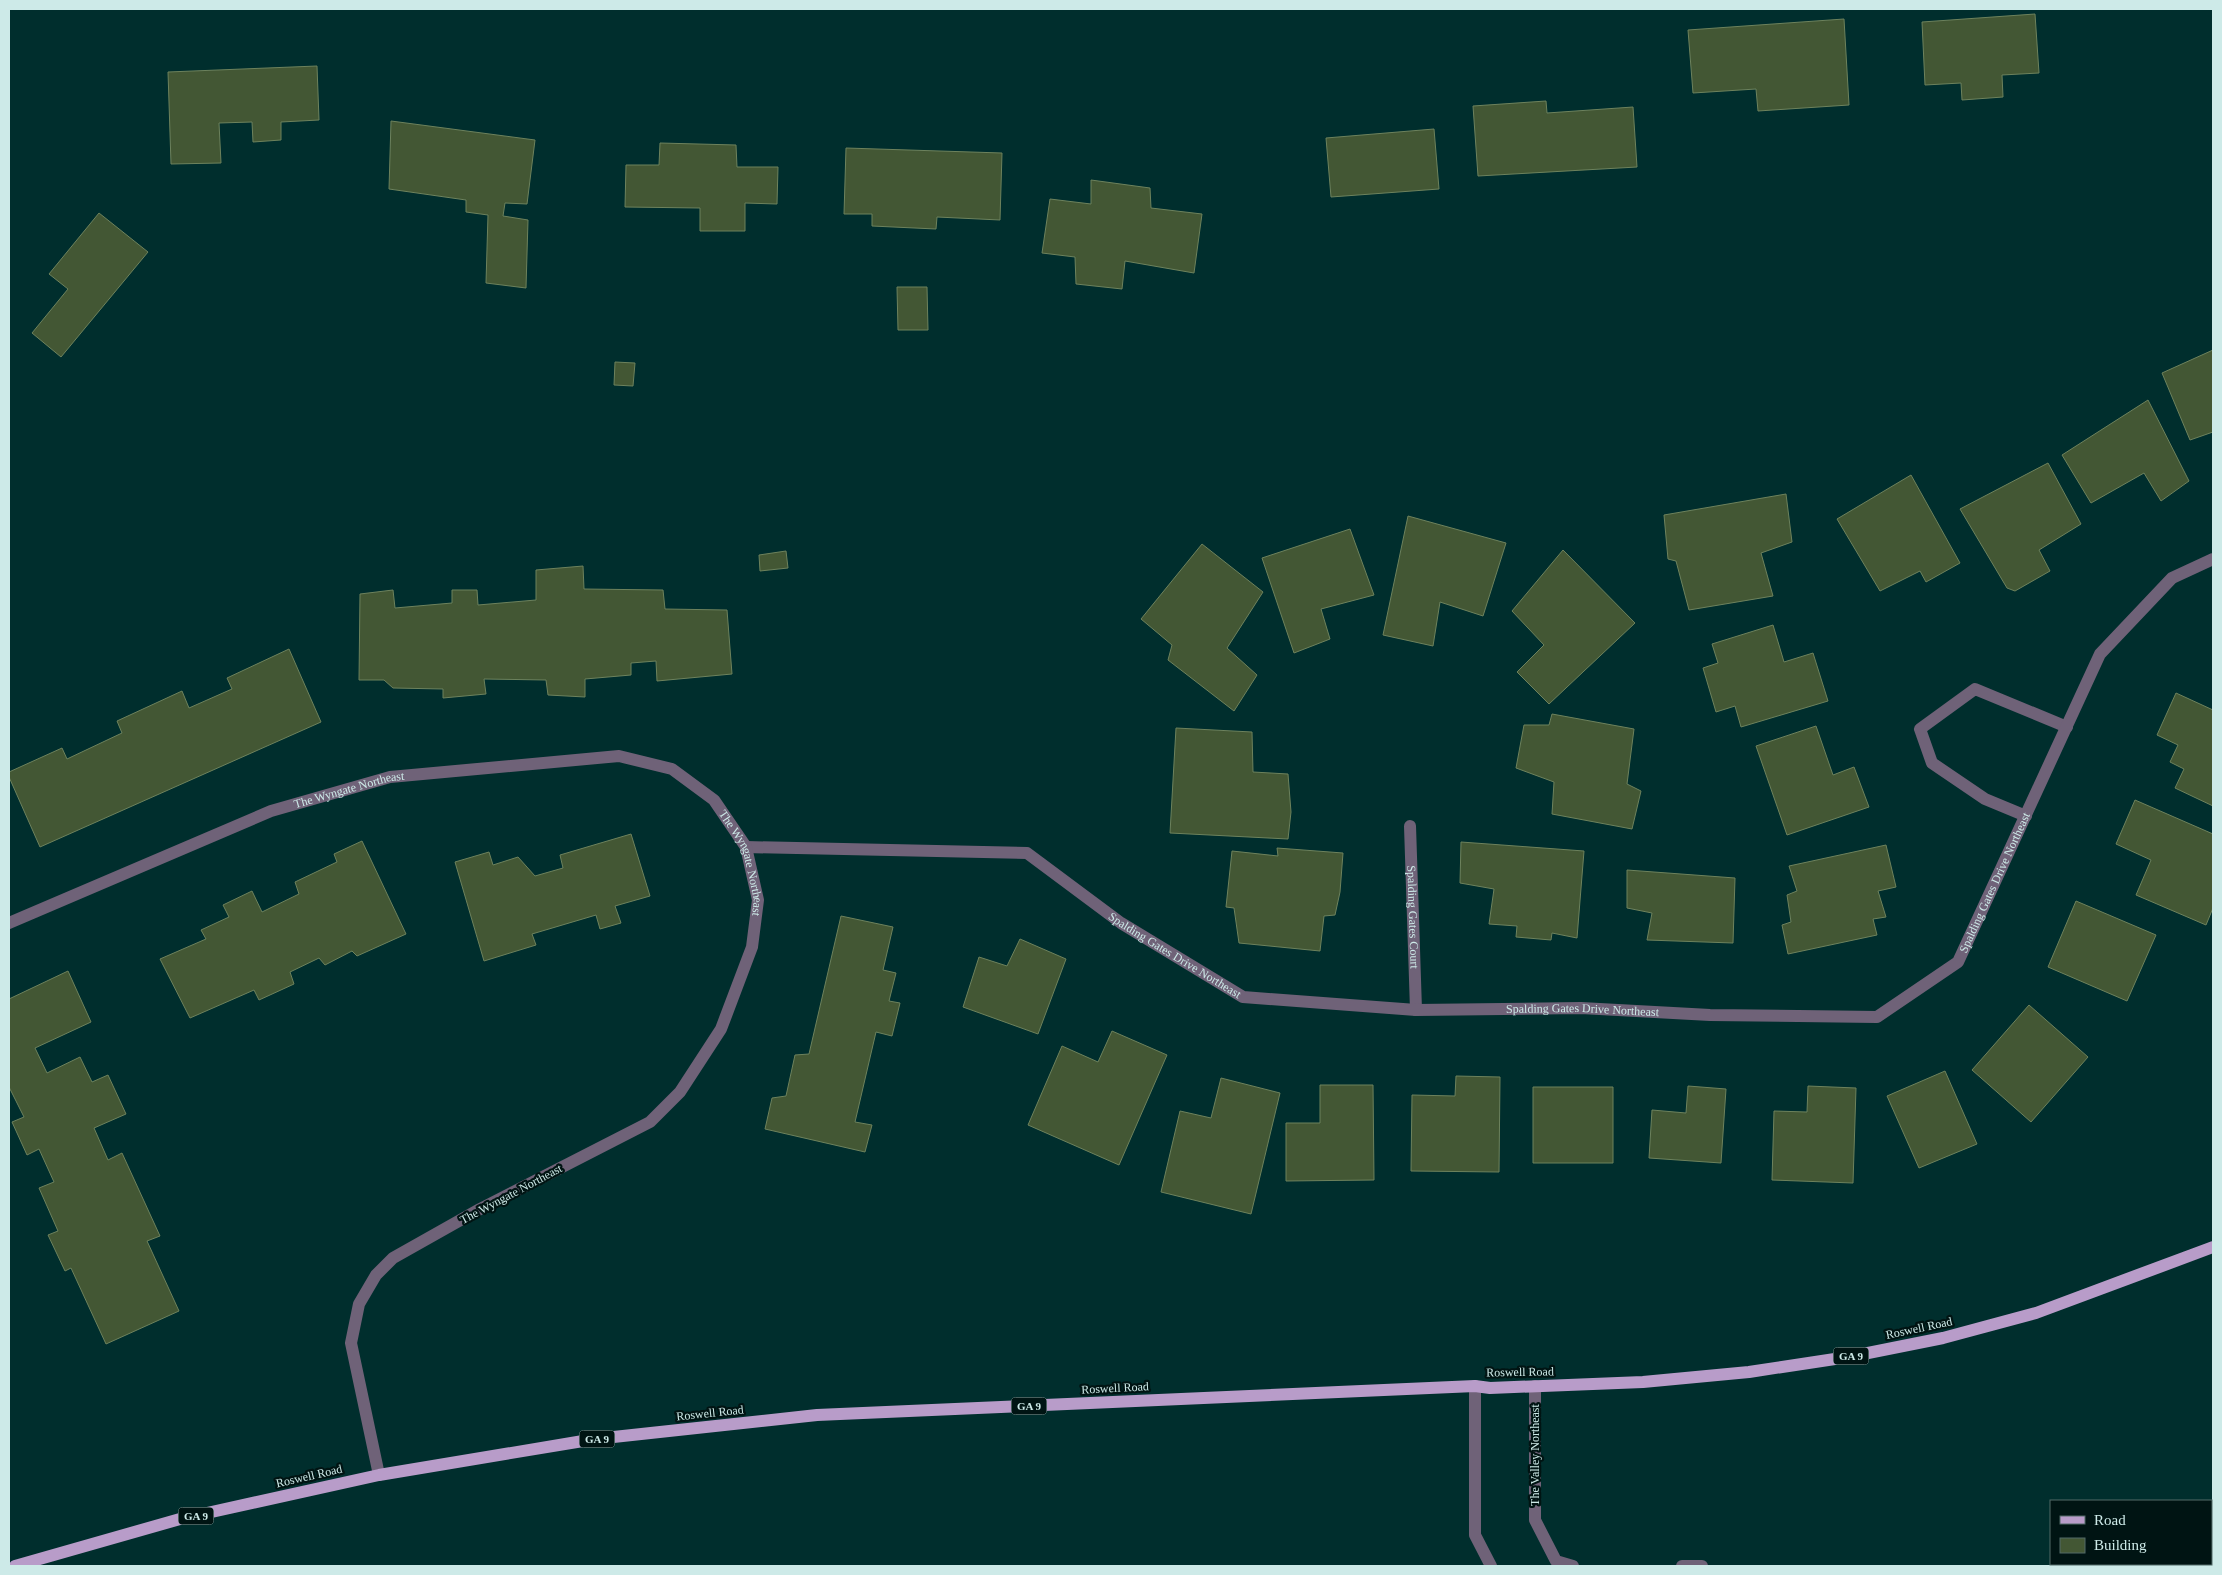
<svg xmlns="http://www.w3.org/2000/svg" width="2222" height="1575" viewBox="0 0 2222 1575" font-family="Georgia,serif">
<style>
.building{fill:#435734;stroke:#6d825d}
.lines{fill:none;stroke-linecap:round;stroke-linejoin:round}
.street{stroke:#6f6278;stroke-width:12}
.primary{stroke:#b89cc9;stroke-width:12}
.labels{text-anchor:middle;stroke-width:4.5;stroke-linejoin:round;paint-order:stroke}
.shield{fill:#001413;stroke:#90aaa8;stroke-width:1}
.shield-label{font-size:11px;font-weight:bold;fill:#cdeae8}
.street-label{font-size:12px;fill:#cdeae8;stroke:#001413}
</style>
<rect width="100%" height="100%" fill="#002e2d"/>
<!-- building -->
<path class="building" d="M2035,14L2039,73L2002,75L2003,97L1962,100L1961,83L1925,85L1922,22Z
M1844,19L1849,105L1758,111L1756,89L1693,93L1688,30Z
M317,66L319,120L281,122V140L253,142L252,122L219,123L221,163L171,164L168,72Z
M1546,101L1547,113L1633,107L1637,167L1478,176L1473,106Z
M391,121L535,140L527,204L505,203L503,216L528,220L526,288L486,283L488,215L466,212V200L389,189Z
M1434,129L1439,189L1331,197L1326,138Z
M660,143L736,145L737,167H778L777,204L745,203V231H700V208L625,207L626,165H659Z
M846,148L1002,153L1000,220L937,217L936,229L872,226V214H844Z
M1091,180L1150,188L1151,208L1202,214L1194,273L1125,261L1122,289L1076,284L1075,257L1042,253L1050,199L1091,204Z
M99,213L148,252L61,357L32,333L68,289L49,274Z
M897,287H927L928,330H898Z
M2213,350V432L2190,440L2162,373Z
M615,362L635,363L633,386L614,385Z
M2148,400L2189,481L2161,501L2144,473L2091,503L2062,455Z
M2048,463L2081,524L2039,550L2050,571L2015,591L2007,588L1960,509Z
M1911,475L1960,563L1926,582L1920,571L1880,591L1837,519Z
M1786,494L1792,542L1761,553L1773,596L1689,610L1676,561L1668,559L1664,515Z
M1408,516L1506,543L1483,616L1440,602L1433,646L1383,635Z
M1350,529L1374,595L1321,609L1330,639L1294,653L1262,558Z
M1202,544L1263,592L1227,648L1257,675L1234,711L1168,660L1172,645L1141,619Z
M1563,550L1635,623L1549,704L1517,672L1544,645L1512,611Z
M786,551L788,568L760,571L759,555Z
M583,566L584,589L663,590L665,609L727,610L732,674L657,681L656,661L631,663V675L585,679V697L548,695L546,680L484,679L486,694L443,698V689L393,688L384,680H359L360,594L393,590L395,608L452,603V590H477L478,605L536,600V570Z
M1773,625L1784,662L1813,653L1828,701L1741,727L1735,706L1716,712L1703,668L1718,663L1712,644Z
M289,649L321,722L40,847L9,777V772L62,748L67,759L122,733L117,721L182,691L189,708L232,689L227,678Z
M2176,693L2213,710V806L2175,788L2184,769L2170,762L2178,745L2157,735Z
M1552,714L1634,729L1627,784L1641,791L1632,829L1552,814L1554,782L1516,768L1524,725H1549Z
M1816,726L1833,775L1854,767L1869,807L1787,835L1756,746Z
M1176,728L1252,732L1253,772L1288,774L1291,812L1288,839L1170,833Z
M2135,800L2213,834V908L2206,925L2136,895L2151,860L2116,844Z
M631,834L650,896L615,906L621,923L600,929L596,915L532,934L536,945L484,961L455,862L489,852L493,865L518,857L535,876L563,868L560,855Z
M362,841L406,934L357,956L352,951L325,965L319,958L290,972L294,984L259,1000L254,990L190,1018L160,959L206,939L201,930L229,917L223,905L252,891L262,912L299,894L295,882L337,862L334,854Z
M1461,842L1584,851L1577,938L1552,933L1551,940L1516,937L1517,926L1489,924L1494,889L1460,883Z
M1886,845L1896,887L1878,891L1886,917L1873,919L1877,935L1788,954L1782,925L1791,922L1787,895L1797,891L1789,866Z
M1277,848L1343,853L1340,892L1335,915L1324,916L1320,951L1239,943L1234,908L1226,907L1232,851L1278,856Z
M1627,870L1735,878L1733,943L1647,940L1652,913L1627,908Z
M2076,901L2156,935L2127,1001L2048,967Z
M841,916L893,927L883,970L896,973L889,1001L900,1003L892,1036L876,1032L855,1122L872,1125L865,1152L765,1129L772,1098L786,1096L795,1055L809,1054Z
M1020,939L1066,959L1038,1034L963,1007L979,957L1007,966Z
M68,971L91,1022L35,1048L47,1073L80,1057L92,1082L108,1075L126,1114L94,1128L108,1160L122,1153L160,1236L147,1241L179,1311L106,1344L71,1268L65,1271L48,1235L58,1231L39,1188L54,1182L39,1149L27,1155L12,1122L24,1117L9,1087V999Z
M2029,1005L2088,1057L2031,1122L1972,1070Z
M1112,1031L1167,1055L1119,1165L1028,1125L1062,1046L1098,1062Z
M1945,1071L1977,1144L1919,1168L1887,1096Z
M1456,1076L1500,1077L1499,1172L1411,1171L1412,1095L1455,1096Z
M1221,1078L1280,1093L1251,1214L1161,1192L1180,1111L1211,1118Z
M1320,1085H1373L1374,1180L1286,1181V1123H1320Z
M1688,1086L1726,1089L1721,1163L1649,1158L1652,1110L1686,1113Z
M1808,1086L1856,1088L1853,1183L1772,1180L1774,1111L1807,1112Z
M1533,1087H1613V1163H1533Z"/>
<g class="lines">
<!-- street -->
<g class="street">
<path d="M2026,816L1985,799L1932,763L1920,729L1975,689L2067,727"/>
<path id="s1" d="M1410,826L1416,1010"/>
<path id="s2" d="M746,847L1027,853L1121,923L1243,997L1416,1010L1581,1008L1710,1015L1877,1017L1958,962L2100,654L2172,578L2213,559"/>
<path id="s3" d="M9,923L271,811L390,777L619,756L672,769L714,800L746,847L758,900L752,947L721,1029L680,1092L650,1122L480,1209L393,1258L376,1275L359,1304L351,1343L379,1475"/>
<path d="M1475,1386V1535L1491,1566"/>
<path d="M1535,1386V1520L1556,1561L1573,1566"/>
<path d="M1682,1566H1702"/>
</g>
<!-- primary -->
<path class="primary" d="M15,1566L180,1519L379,1475L595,1439L817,1415L1475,1386L1490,1388L1643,1382L1749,1372L1848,1357L1943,1338L2036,1313L2213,1247"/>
</g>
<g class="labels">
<!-- shield labels -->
<g class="shield">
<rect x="1833.5" y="1347.5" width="35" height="17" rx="4"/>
<rect x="1011.5" y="1397.5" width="35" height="17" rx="4"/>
<rect x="579.5" y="1430.5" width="35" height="17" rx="4"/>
<rect x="178.5" y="1507.5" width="35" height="17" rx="4"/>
</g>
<g class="shield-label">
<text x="1851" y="1360">GA 9</text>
<text x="1029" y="1410">GA 9</text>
<text x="597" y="1443">GA 9</text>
<text x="196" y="1520">GA 9</text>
</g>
<!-- street labels -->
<g class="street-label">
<text dy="4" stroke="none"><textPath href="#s3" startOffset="366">The Wyngate Northeast</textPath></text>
<text dy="4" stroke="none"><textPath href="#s3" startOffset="816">The Wyngate Northeast</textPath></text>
<text dy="4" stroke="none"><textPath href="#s2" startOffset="1361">Spalding Gates Drive Northeast</textPath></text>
<text dy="4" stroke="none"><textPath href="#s1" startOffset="91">Spalding Gates Court</textPath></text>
<text dy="4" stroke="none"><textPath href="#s2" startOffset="461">Spalding Gates Drive Northeast</textPath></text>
<text dy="4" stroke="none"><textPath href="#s2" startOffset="881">Spalding Gates Drive Northeast</textPath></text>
<text transform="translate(511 1194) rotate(-28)" y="4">The Wyngate Northeast</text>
<text transform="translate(1919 1328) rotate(-12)" y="4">Roswell Road</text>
<text transform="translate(1520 1372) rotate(-1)" y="4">Roswell Road</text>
<text transform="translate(1115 1388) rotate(-3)" y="4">Roswell Road</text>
<text transform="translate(710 1413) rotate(-6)" y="4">Roswell Road</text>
<text transform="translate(1535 1455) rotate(-90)" y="4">The Valley Northeast</text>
<text transform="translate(309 1476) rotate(-13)" y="4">Roswell Road</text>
</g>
</g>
<!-- border -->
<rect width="2222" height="1575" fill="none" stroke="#cdeae8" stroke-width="20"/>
<!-- legend -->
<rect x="2050" y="1500" width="162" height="65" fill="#001413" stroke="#526a68"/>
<rect x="2060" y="1516" width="25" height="8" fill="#b89cc9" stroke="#526a68"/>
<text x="2094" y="1525" font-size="15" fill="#cdeae8">Road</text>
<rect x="2060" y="1538" width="25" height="15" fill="#435734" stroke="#526a68"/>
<text x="2094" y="1550" font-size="15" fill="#cdeae8">Building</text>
</svg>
